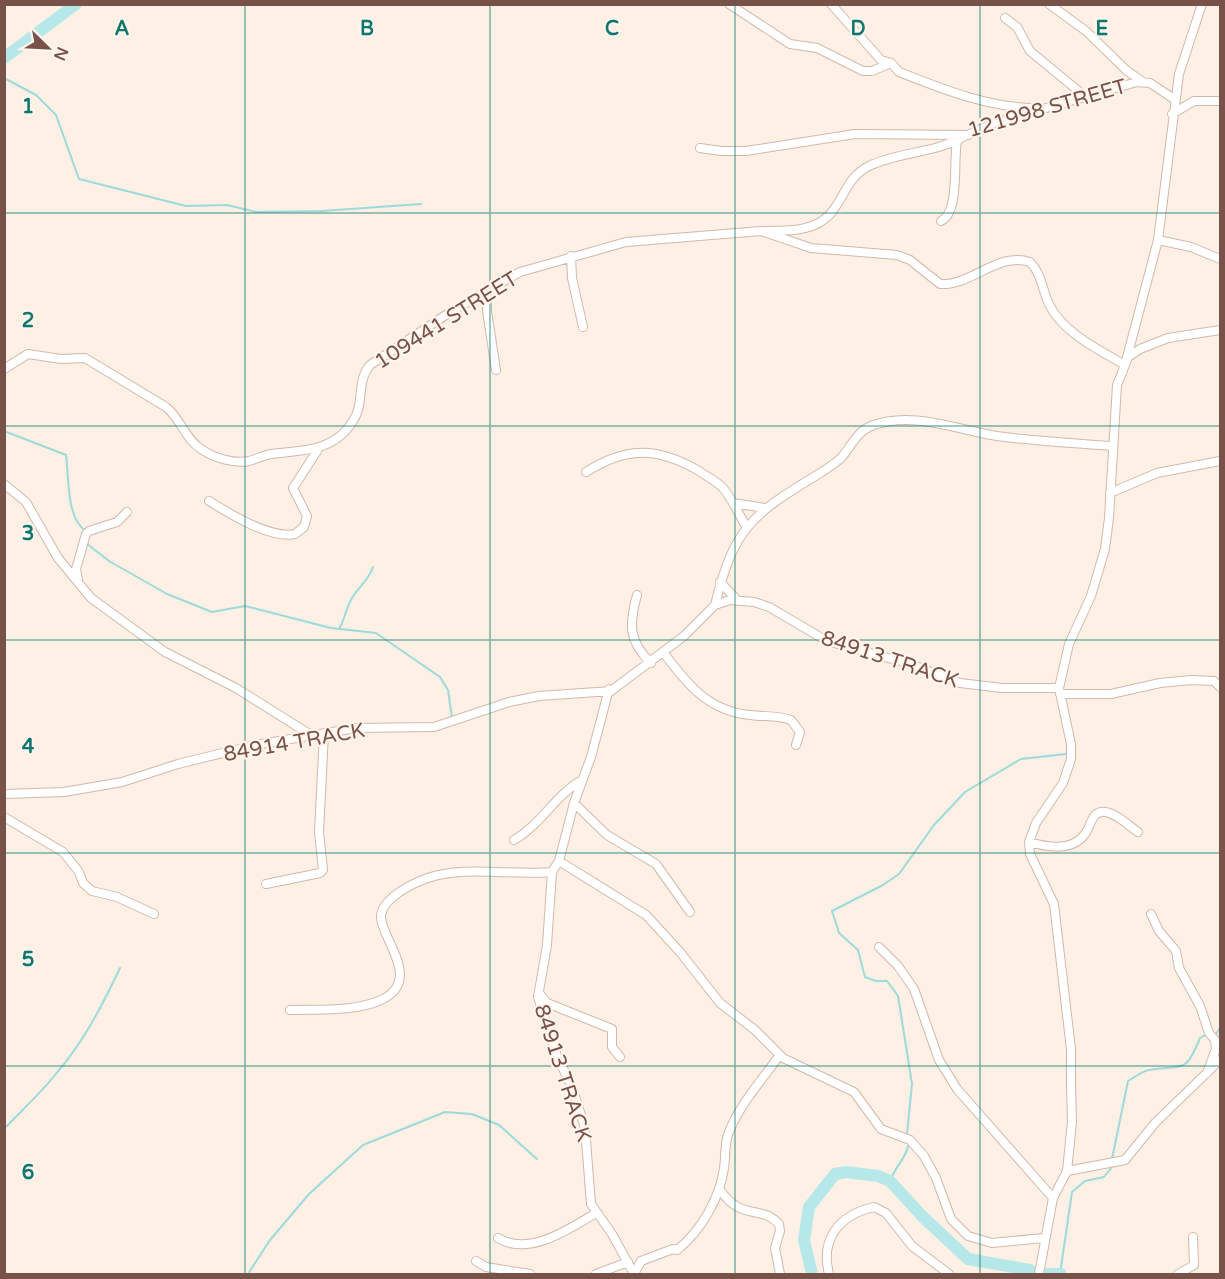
<svg xmlns="http://www.w3.org/2000/svg" width="1225" height="1279" viewBox="0 0 1225 1279" font-family="'Varela Round',sans-serif">
<style>
.lines{fill:none;stroke-linecap:round;stroke-linejoin:round}
.stream{stroke:#9ddadb;stroke-width:2}
.river{stroke:#b7e8e9;stroke-width:12}
.minor-casing{stroke:#d2b8ac;stroke-width:10}
.minor{stroke:#fff;stroke-width:8}
.grid{fill:none;stroke:#0f766e;stroke-width:1.5;stroke-opacity:0.55}
.labels{text-anchor:middle;stroke-width:4.5;stroke-linejoin:round;paint-order:stroke}
.street-label{font-size:21px;fill:#785248;stroke:#fff5ec}
.grid-label{font-size:20px;text-anchor:middle;font-weight:bold;fill:#0f766e;stroke:#fff5ec;stroke-width:4.5;stroke-linejoin:round;paint-order:stroke}
</style>
<rect width="100%" height="100%" fill="#fef0e4"/>
<g class="lines">
<!-- stream -->
<path class="stream" d="M4,78L36,95L56,115L79,179L186,206L227,205L256,212L322,211L421,204
M4,431L66,455C69,476 66,519 86,531
M86,543L109,561L167,594L212,612L245,606L331,628L376,633L440,677L448,690L452,718
M339,629C345,619 346,608 352,598C359,586 369,580 373,567
M1216,1034L1220,1028
M4,1129C21,1111 40,1094 55,1075C83,1043 102,1006 120,968
M907,1134L912,1084L898,996L887,981H876L865,977L858,950L839,933L832,911L883,885L899,874L934,825L965,792L1021,759L1066,754
M1112,1159L1128,1081C1135,1077 1142,1071 1149,1070C1184,1064 1185,1075 1200,1038L1207,1034
M890,1181C895,1167 908,1156 909,1142
M4,1227L5,1274
M248,1274L270,1240L309,1194L363,1145L445,1112L472,1114L499,1125L537,1159
M1060,1274L1072,1192L1085,1181L1104,1177L1112,1167V1163"/>
<!-- river -->
<path class="river" d="M4,58L76,4
M812,1274L804,1240L809,1207L835,1174L846,1172L878,1176L890,1181L922,1216L968,1259L1030,1270
M1043,1274H1061"/>
<defs>
<path id="minor" d="M729,4L790,44L817,48L863,71H872L891,63
M831,4L881,60L891,63L899,72C942,89 992,109 1039,108
M1049,4L1086,31L1126,70L1143,82
M1005,18L1017,27L1030,51L1087,98
M1172,114L1194,101H1220
M700,148L721,151H746L855,134L968,135L994,123L1137,82L1150,83L1174,99
M941,221C960,212 953,162 957,141
M764,231C777,230 792,232 805,228C845,219 838,181 869,166C900,151 936,154 966,135
M1158,240L1191,247L1220,259
M571,256L572,278L583,327
M487,290V311L496,370
M4,369L28,354L61,359L85,358L166,407C181,419 185,439 201,449C214,458 234,464 249,461C257,459 264,455 271,454C303,450 334,452 353,421C365,403 356,381 370,365L452,311L520,272L626,242L761,231L811,248L897,255L910,260L940,284C972,286 998,251 1030,262C1042,274 1042,290 1049,304C1062,332 1099,350 1125,365L1128,357L1140,349L1168,338L1220,330
M586,472C627,446 658,447 699,471C706,476 715,480 722,487C732,498 738,513 746,526
M4,484L26,502L58,558L91,598L165,652L236,688L311,735
M1110,493L1157,473L1220,461
M209,501C230,514 270,539 295,534L304,527L307,516L293,488L317,451
M733,503L765,508
M78,580L76,569L86,534L89,531L117,522L127,512
M720,582L737,600
M637,595C629,624 628,641 651,663
M715,605C734,528 751,515 817,475C825,470 833,465 840,459C850,449 856,432 871,426C912,410 957,430 997,436C1035,441 1073,443 1111,446
M663,652C687,684 708,711 750,715C764,717 778,715 791,720L800,732L796,745
M609,689L591,757L574,803L559,861L552,872L547,945L538,997L557,1056L572,1087L585,1128L591,1204L612,1234L634,1274
M1060,694H1111L1160,683L1191,680L1214,681L1220,687
M4,794L64,792L122,782L178,764L255,745L356,728L434,727L509,702L539,696L611,691L684,636L715,605L730,600L754,602L769,607L827,641L910,664L960,683L1002,688H1059
M574,803L607,835L656,864L690,912
M4,817L63,852L79,872L83,883L92,891L117,897L154,914
M514,840C541,825 555,795 582,780
M1029,842C1047,847 1072,852 1085,834C1091,826 1091,814 1101,812C1113,810 1129,826 1138,832
M559,861L646,915L680,952L720,1003L755,1030L783,1058L854,1092L881,1129L910,1140L924,1156L936,1178L951,1219L968,1236L992,1243L1043,1238
M266,884L320,873L323,870L319,832L324,733
M1151,914L1159,931L1176,951L1179,968L1200,1006L1209,1033L1215,1040L1216,1049L1207,1073
M879,947L898,966L914,989L939,1060L957,1089L1053,1198
M539,993L547,1003L612,1029V1047L620,1057
M290,1010C319,1009 354,1012 381,1000C423,981 382,939 381,918C380,899 413,883 428,878C463,865 514,876 552,872
M1067,1171L1125,1160L1155,1123L1220,1060
M720,1190C742,1222 761,1204 779,1224L780,1231L775,1248L780,1274
M498,1238C529,1257 569,1229 596,1213
M476,1261L486,1267L530,1274
M596,1274L628,1262
M634,1274L641,1261L673,1249L677,1250C701,1231 720,1198 724,1168C726,1156 724,1144 729,1132C740,1104 762,1080 779,1056
M829,1274C820,1239 839,1215 874,1207L886,1213L912,1246L949,1274
M1039,1274L1053,1198L1067,1171L1072,1122L1071,1086V1049L1054,904L1030,854L1029,842L1036,823L1063,783L1071,759V744L1059,688L1069,644L1091,596L1105,549L1109,518L1117,385L1125,365L1158,240L1179,74L1202,4
M1178,1274L1194,1265L1193,1237"/>
</defs>
<!-- minor casing -->
<use href="#minor" class="minor-casing"/>
<!-- minor -->
<use href="#minor" class="minor"/>
</g>
<!-- grid -->
<path class="grid" d="M245,4V1274M490,4V1274M735,4V1274M980,4V1274M4,213H1220M4,426H1220M4,640H1220M4,853H1220M4,1066H1220"/>
<g class="labels">
<!-- street labels -->
<g class="street-label">
<text transform="translate(1047 108) rotate(-16)" y="7">121998 STREET</text>
<text transform="translate(446 320) rotate(-32)" y="7">109441 STREET</text>
<text transform="translate(890 659) rotate(18)" y="7">84913 TRACK</text>
<text transform="translate(294 742) rotate(-10)" y="7">84914 TRACK</text>
<text transform="translate(563 1073) rotate(72)" y="7">84913 TRACK</text>
</g>
</g>
<g class="grid-label">
<text x="122" y="35">A</text>
<text x="367" y="35">B</text>
<text x="612" y="35">C</text>
<text x="858" y="35">D</text>
<text x="1102" y="35">E</text>
<text x="28" y="113">1</text>
<text x="28" y="327">2</text>
<text x="28" y="540">3</text>
<text x="28" y="753">4</text>
<text x="28" y="966">5</text>
<text x="28" y="1179">6</text>
</g>
<!-- border -->
<rect width="1225" height="1279" fill="none" stroke="#785248" stroke-width="12"/>
<!-- north arrow -->
<g transform="translate(48 48) rotate(114)" stroke="#fff5ec" stroke-width="4.5" paint-order="stroke">
<path d="M0-4.5L10 22L0 15L-10 22Z" fill="#785248"/>
<text y="-9" font-size="16" font-weight="bold" text-anchor="middle" fill="#785248">N</text>
</g>
</svg>
